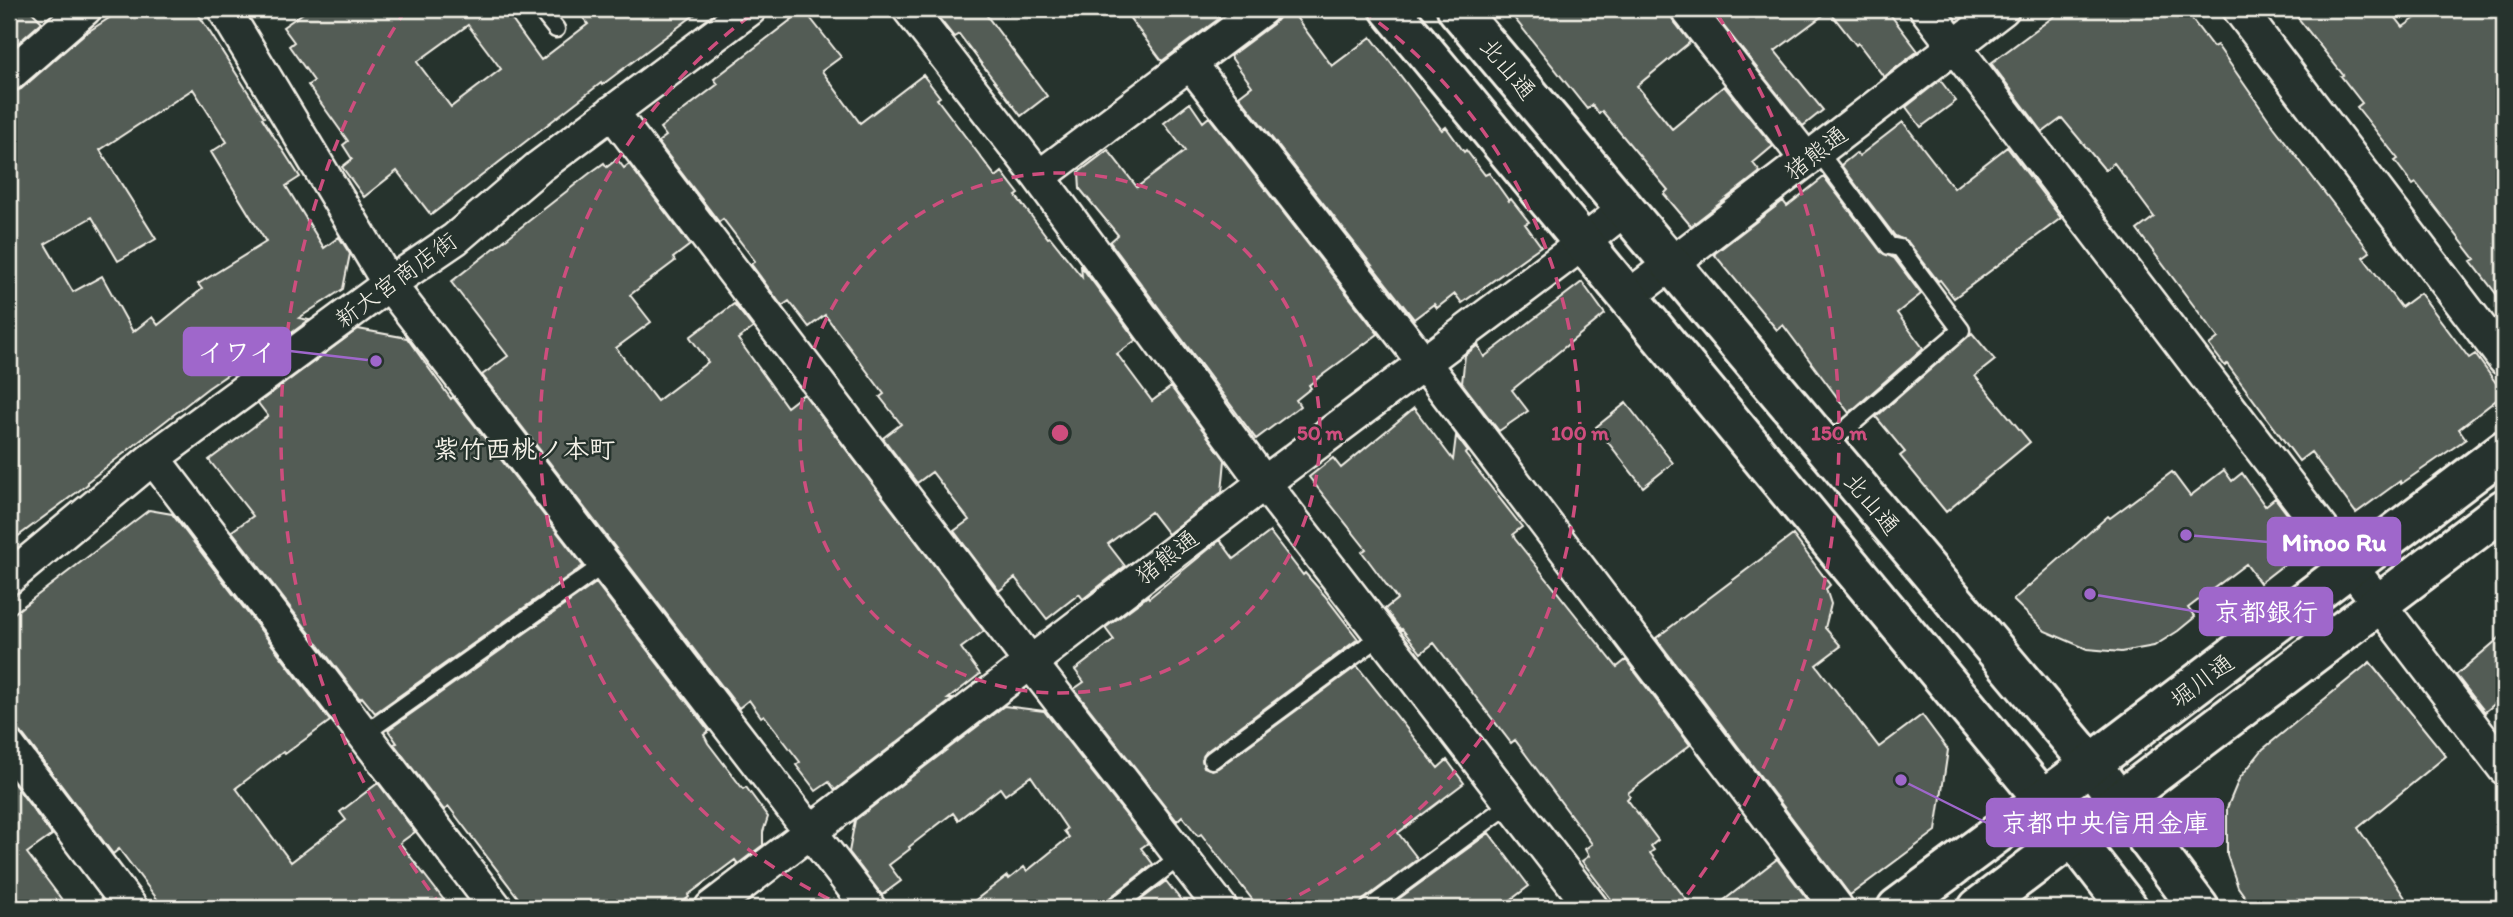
<svg xmlns="http://www.w3.org/2000/svg" width="2513" height="917" viewBox="0 0 2513 917" font-family="Itim,'Klee One',sans-serif">
<style>
.building{fill:#525c55;stroke:#f4f1e8;stroke-width:2;fill-rule:evenodd}
.lines{fill:none;stroke-linecap:round;stroke-linejoin:round}
.service-casing{stroke:#f4f1e8;stroke-width:21}
.minor-casing{stroke:#f4f1e8;stroke-width:37}
.tertiary-casing{stroke:#f4f1e8;stroke-width:44}
.primary-casing{stroke:#f4f1e8;stroke-width:44}
.service{stroke:#26332d;stroke-width:16}
.minor{stroke:#26332d;stroke-width:32}
.tertiary{stroke:#26332d;stroke-width:38}
.primary{stroke:#26332d;stroke-width:38}
.ring{fill:none;stroke:#ce4e7e;stroke-width:3.5;stroke-dasharray:12 9}
.labels{text-anchor:middle;stroke-width:5;stroke-linejoin:round;paint-order:stroke}
.street-label{font-size:24px;fill:#f4f1e8;stroke:#26332d}
.neighbourhood-label{font-size:26px;font-weight:bold;fill:#f4f1e8;stroke:#26332d}
.centre{fill:#ce4e7e;stroke:#26332d;stroke-width:3.5}
.ring-label{font-size:21px;text-anchor:middle;font-weight:bold;fill:#ce4e7e;stroke:#26332d;stroke-width:5;stroke-linejoin:round;paint-order:stroke}
.leader{fill:none;stroke:#9f67cb;stroke-width:2.5}
.callout-dot{fill:#9f67cb;stroke:#26332d;stroke-width:2.5}
.callout{fill:#9f67cb;stroke:#9f67cb;stroke-width:2.5}
.callout-label{font-size:26px;text-anchor:middle;font-weight:bold;fill:#fff}
</style>
<rect width="100%" height="100%" fill="#26332d"/>
<filter id="ink" filterUnits="userSpaceOnUse"><feTurbulence type="fractalNoise" baseFrequency=".0143" numOctaves="2"/><feDisplacementMap in="SourceGraphic" scale="14" xChannelSelector="R" yChannelSelector="G"/><feConvolveMatrix kernelMatrix="1 2 1 2 8 2 1 2 1" color-interpolation-filters="sRGB"/></filter>
<g filter="url(#ink)">
<!-- building -->
<path class="building" d="M9,9H29L42,22L9,51Z
M123,9H195L264,117L262,118L300,177L286,186L324,248L339,237L350,254L343,289L299,318L309,320L235,375L233,371L208,388L87,482L88,484L9,543V93L21,89L83,35ZM193,89L227,142L211,152L266,242L198,284L202,289L158,325L152,317L133,332L102,276L73,292L45,244L92,217L118,261L156,239L100,150Z
M309,9H504L541,60L588,24L576,9H702L602,85L601,83L431,215L397,171L364,197L342,167L352,159L343,145L348,141L308,85L314,81L289,46L294,42L283,27ZM468,25L501,69L451,107L417,62Z
M932,9H998L987,16L1047,96L1021,116L959,34L954,37Z
M1123,9H1232L1162,61Z
M1280,9H1290L1332,66L1371,37L1442,130L1446,127L1464,152L1466,150L1485,175L1489,173L1509,201L1511,199L1529,222L1525,224L1541,246L1462,303L1455,294L1437,308L1434,304L1414,319L1239,96L1252,86L1230,56L1273,24L1279,17Z
M1507,9H1669L1673,20L1690,42L1637,86L1672,129L1724,86L1773,146L1753,163L1760,172L1691,226L1664,194L1668,190L1602,111L1599,114L1592,105L1587,109Z
M1710,9H1886L1918,51L1884,77L1858,43L1856,45L1829,11L1775,51L1823,110L1803,126Z
M2064,9H2184L2213,47L2217,45L2274,127L2370,252L2363,257L2401,307L2420,293L2469,358L2475,354L2504,394L2459,429L2466,439L2401,484L2400,481L2356,513L2311,452L2299,461L2227,364L2225,366L2209,345L2218,338L2137,230L2154,217L2114,163L2105,170L2062,118L2043,132L1991,63Z
M2291,9H2389L2403,27L2428,9H2504V304L2471,261L2475,259L2416,183L2413,185L2395,161L2398,159L2357,107L2362,103L2341,76L2343,75Z
M804,10L841,57L822,71L860,123L923,75L940,97L937,99L996,177L1002,172L1019,194L1016,196L1048,238L1050,237L1082,277L1081,266L1136,340L1117,354L1152,401L1171,387L1225,460L1222,492L1168,534L1151,512L1108,544L1125,566L1083,599L1079,594L1047,619L1015,578L999,591L954,531L969,520L932,472L917,483L883,438L901,424L880,397L884,394L825,315L809,327L789,301L782,306L751,264L755,261L723,219L719,222L658,142L666,136L660,128L718,84L714,79Z
M1940,80L1956,101L1921,127L1906,107Z
M1190,103L1203,122L1209,117L1378,334L1309,385L1311,388L1296,400L1300,406L1256,439L1110,242L1118,235L1080,189L1079,172L1108,150L1137,187L1185,151L1164,123Z
M1903,122L1954,188L2007,147L2061,218L1954,298L1940,280L1938,281L1908,242L1895,236L1841,165L1856,153L1859,156Z
M617,159L624,168L629,164L690,245L673,258L675,261L630,295L651,322L616,348L657,401L708,362L690,337L734,304L753,328L738,339L787,407L804,394L984,631L961,648L980,674L948,699H953L835,790L829,782L816,791L796,765L800,762L764,715L761,717L749,700L739,708L482,375L508,356L451,282L590,173L604,163L607,167Z
M1824,177L1881,252L1894,258L1921,294L1897,313L1923,348L1849,413L1783,325L1777,330L1714,254L1783,201L1787,206Z
M1582,282L1605,314L1512,390L1528,411L1499,431L1462,383L1465,355L1478,345L1484,357Z
M358,329L407,338L451,399L453,397L583,566L375,713L362,697L360,699L232,531L253,516L209,460L268,416L258,403Z
M1972,333L1995,360L1975,376L2030,442L1946,512L1900,456L1905,452L1876,417Z
M1626,403L1673,463L1643,487L1596,427Z
M1414,408L1453,460L1456,436L1468,452L1465,454L1522,527L1513,534L1515,539L1617,667L1626,660L1690,745L1628,793L1630,796L1627,799L1658,840L1651,846L1654,850L1650,853L1693,908H1618L1582,861L1589,856L1585,849L1592,844L1515,740L1511,743L1434,643L1421,653L1402,629L1401,630L1385,609L1397,599L1362,552L1366,549L1309,477L1333,458L1341,468Z
M2224,470L2232,481L2242,473L2265,506L2275,498L2310,544L2260,583L2246,564L2188,608L2195,617L2178,631L2154,646L2121,652L2087,649L2045,631L2013,600L2108,516L2110,518L2172,472L2190,496Z
M149,510L172,514L330,721L285,754L283,752L236,788L291,862L346,820L340,812L378,783L415,832L400,843L450,908H164L119,849L113,854L24,736L17,730L9,729V617Z
M1270,532L1303,575L1305,573L1325,596L1358,639L1206,752L1202,760L1204,767L1212,770L1218,768L1357,666L1438,768L1447,760L1464,783L1398,833L1418,859L1363,900L1359,908H1259L1201,834L1198,836L1182,816L1177,821L1074,689L1084,682L1075,670L1114,640L1105,628L1148,596L1149,598L1220,540L1234,559Z
M1793,535L1830,585L1826,589L1831,604L1825,628L1841,646L1816,665L1879,747L1922,715L1948,750L1936,831L1850,895L1656,638Z
M596,583L709,731L704,735L708,743L743,789L746,787L768,817L763,832V845L738,864L735,860L688,895L689,897L675,908H526L449,807L444,810L394,744L397,743L388,730Z
M2504,634V696L2485,712L2456,675Z
M2370,662L2446,756L2358,828L2412,908H2253L2238,887L2227,855V808L2239,779L2263,749Z
M1004,706L1044,711L1148,843L1141,848L1153,864L1107,900L1103,908H965L1007,876L1009,879L1024,867L1027,871L1069,837L1064,831L1067,829L1031,776L1005,795L1000,788L958,820L953,813L909,847L910,849L889,865L901,881L882,895L849,852L855,820Z
M9,777L52,835L27,853L68,908H9Z
M1489,833L1529,886L1500,908H1386Z
M1777,859L1814,908H1714Z
M1166,881L1187,908H1130Z"/>
<g class="lines">
<defs>
<path id="service" d="M540,9L556,29
M1818,151L1889,246L1900,248L1961,330L1825,447
M364,734L603,565
M1212,760L1382,635
M1113,908L1181,856
M1369,908L1511,803"/>
<path id="minor" d="M224,9L389,284L869,908
M909,9L1039,177L1264,483L1592,908
M1687,9L1807,160
M1926,9L2504,768
M2239,9L2504,359
M1190,63L1424,363L1837,908
M9,75L85,9
M612,112L1030,662L1221,908
M1039,177L1262,9
M1628,297L2003,9
M153,458L496,908
M9,578L153,458L389,284L455,239L539,167L750,9
M9,747L131,908
M711,908L1264,483L1566,256L1625,209"/>
<path id="tertiary" d="M1390,9L2044,800L2128,908
M1457,9L2091,764L2199,908"/>
<path id="primary" d="M1897,908L2091,764L2504,450
M1978,908L2504,509"/>
</defs>
<!-- service casing -->
<use href="#service" class="service-casing"/>
<!-- minor casing -->
<use href="#minor" class="minor-casing"/>
<!-- tertiary casing -->
<use href="#tertiary" class="tertiary-casing"/>
<!-- primary casing -->
<use href="#primary" class="primary-casing"/>
<!-- service -->
<use href="#service" class="service"/>
<!-- minor -->
<use href="#minor" class="minor"/>
<!-- tertiary -->
<use href="#tertiary" class="tertiary"/>
<!-- primary -->
<use href="#primary" class="primary"/>
</g>
</g>
<!-- distance rings -->
<g class="ring">
<circle cx="1060" cy="433" r="260"/>
<path d="M848 908A520 520 0 0 1 758 10M1362 10A520 520 0 0 1 1272 908"/>
<path d="M442 907A779 779 0 0 1 403 14M1717 14A779 779 0 0 1 1678 907"/>
</g>
<g class="labels">
<!-- street labels -->
<g class="street-label">
<text transform="translate(1508 69) rotate(50)" y="8">北山通</text>
<text transform="translate(1816 153) rotate(-38)" y="8">猪熊通</text>
<text transform="translate(396 280) rotate(-36)" y="8">新大宮商店街</text>
<text transform="translate(1872 504) rotate(50)" y="8">北山通</text>
<text transform="translate(1167 557) rotate(-38)" y="8">猪熊通</text>
<text transform="translate(2202 681) rotate(-37)" y="8">堀川通</text>
</g>
<!-- neighbourhood labels -->
<g class="neighbourhood-label">
<text x="524" y="458">紫竹西桃ノ本町</text>
</g>
</g>
<circle cx="1060" cy="433" r="10" class="centre"/>
<g class="ring-label">
<text x="1320" y="440">50 m</text>
<text x="1580" y="440">100 m</text>
<text x="1839" y="440">150 m</text>
</g>
<!-- callouts -->
<path class="leader" d="M376 361L290 351M2186 535L2268 542M2090 594L2200 612M1901 780L1987 823"/>
<g class="callout-dot">
<circle cx="376" cy="361" r="7"/>
<circle cx="2186" cy="535" r="7"/>
<circle cx="2090" cy="594" r="7"/>
<circle cx="1901" cy="780" r="7"/>
</g>
<g class="callout">
<rect x="184" y="328" width="106" height="47" rx="7"/>
<rect x="2268" y="518" width="132" height="47" rx="7"/>
<rect x="2200" y="588" width="132" height="47" rx="7"/>
<rect x="1987" y="799" width="236" height="47" rx="7"/>
</g>
<g class="callout-label">
<text x="237" y="361">イワイ</text>
<text x="2334" y="551">Minoo Ru</text>
<text x="2266" y="621">京都銀行</text>
<text x="2105" y="832">京都中央信用金庫</text>
</g>
<!-- margin -->
<rect width="2513" height="917" fill="none" stroke="#26332d" stroke-width="35"/>
<rect x="18" y="18" width="2478" height="882" fill="none" stroke="#f4f1e8" stroke-width="2.5" filter="url(#ink)"/>
</svg>
